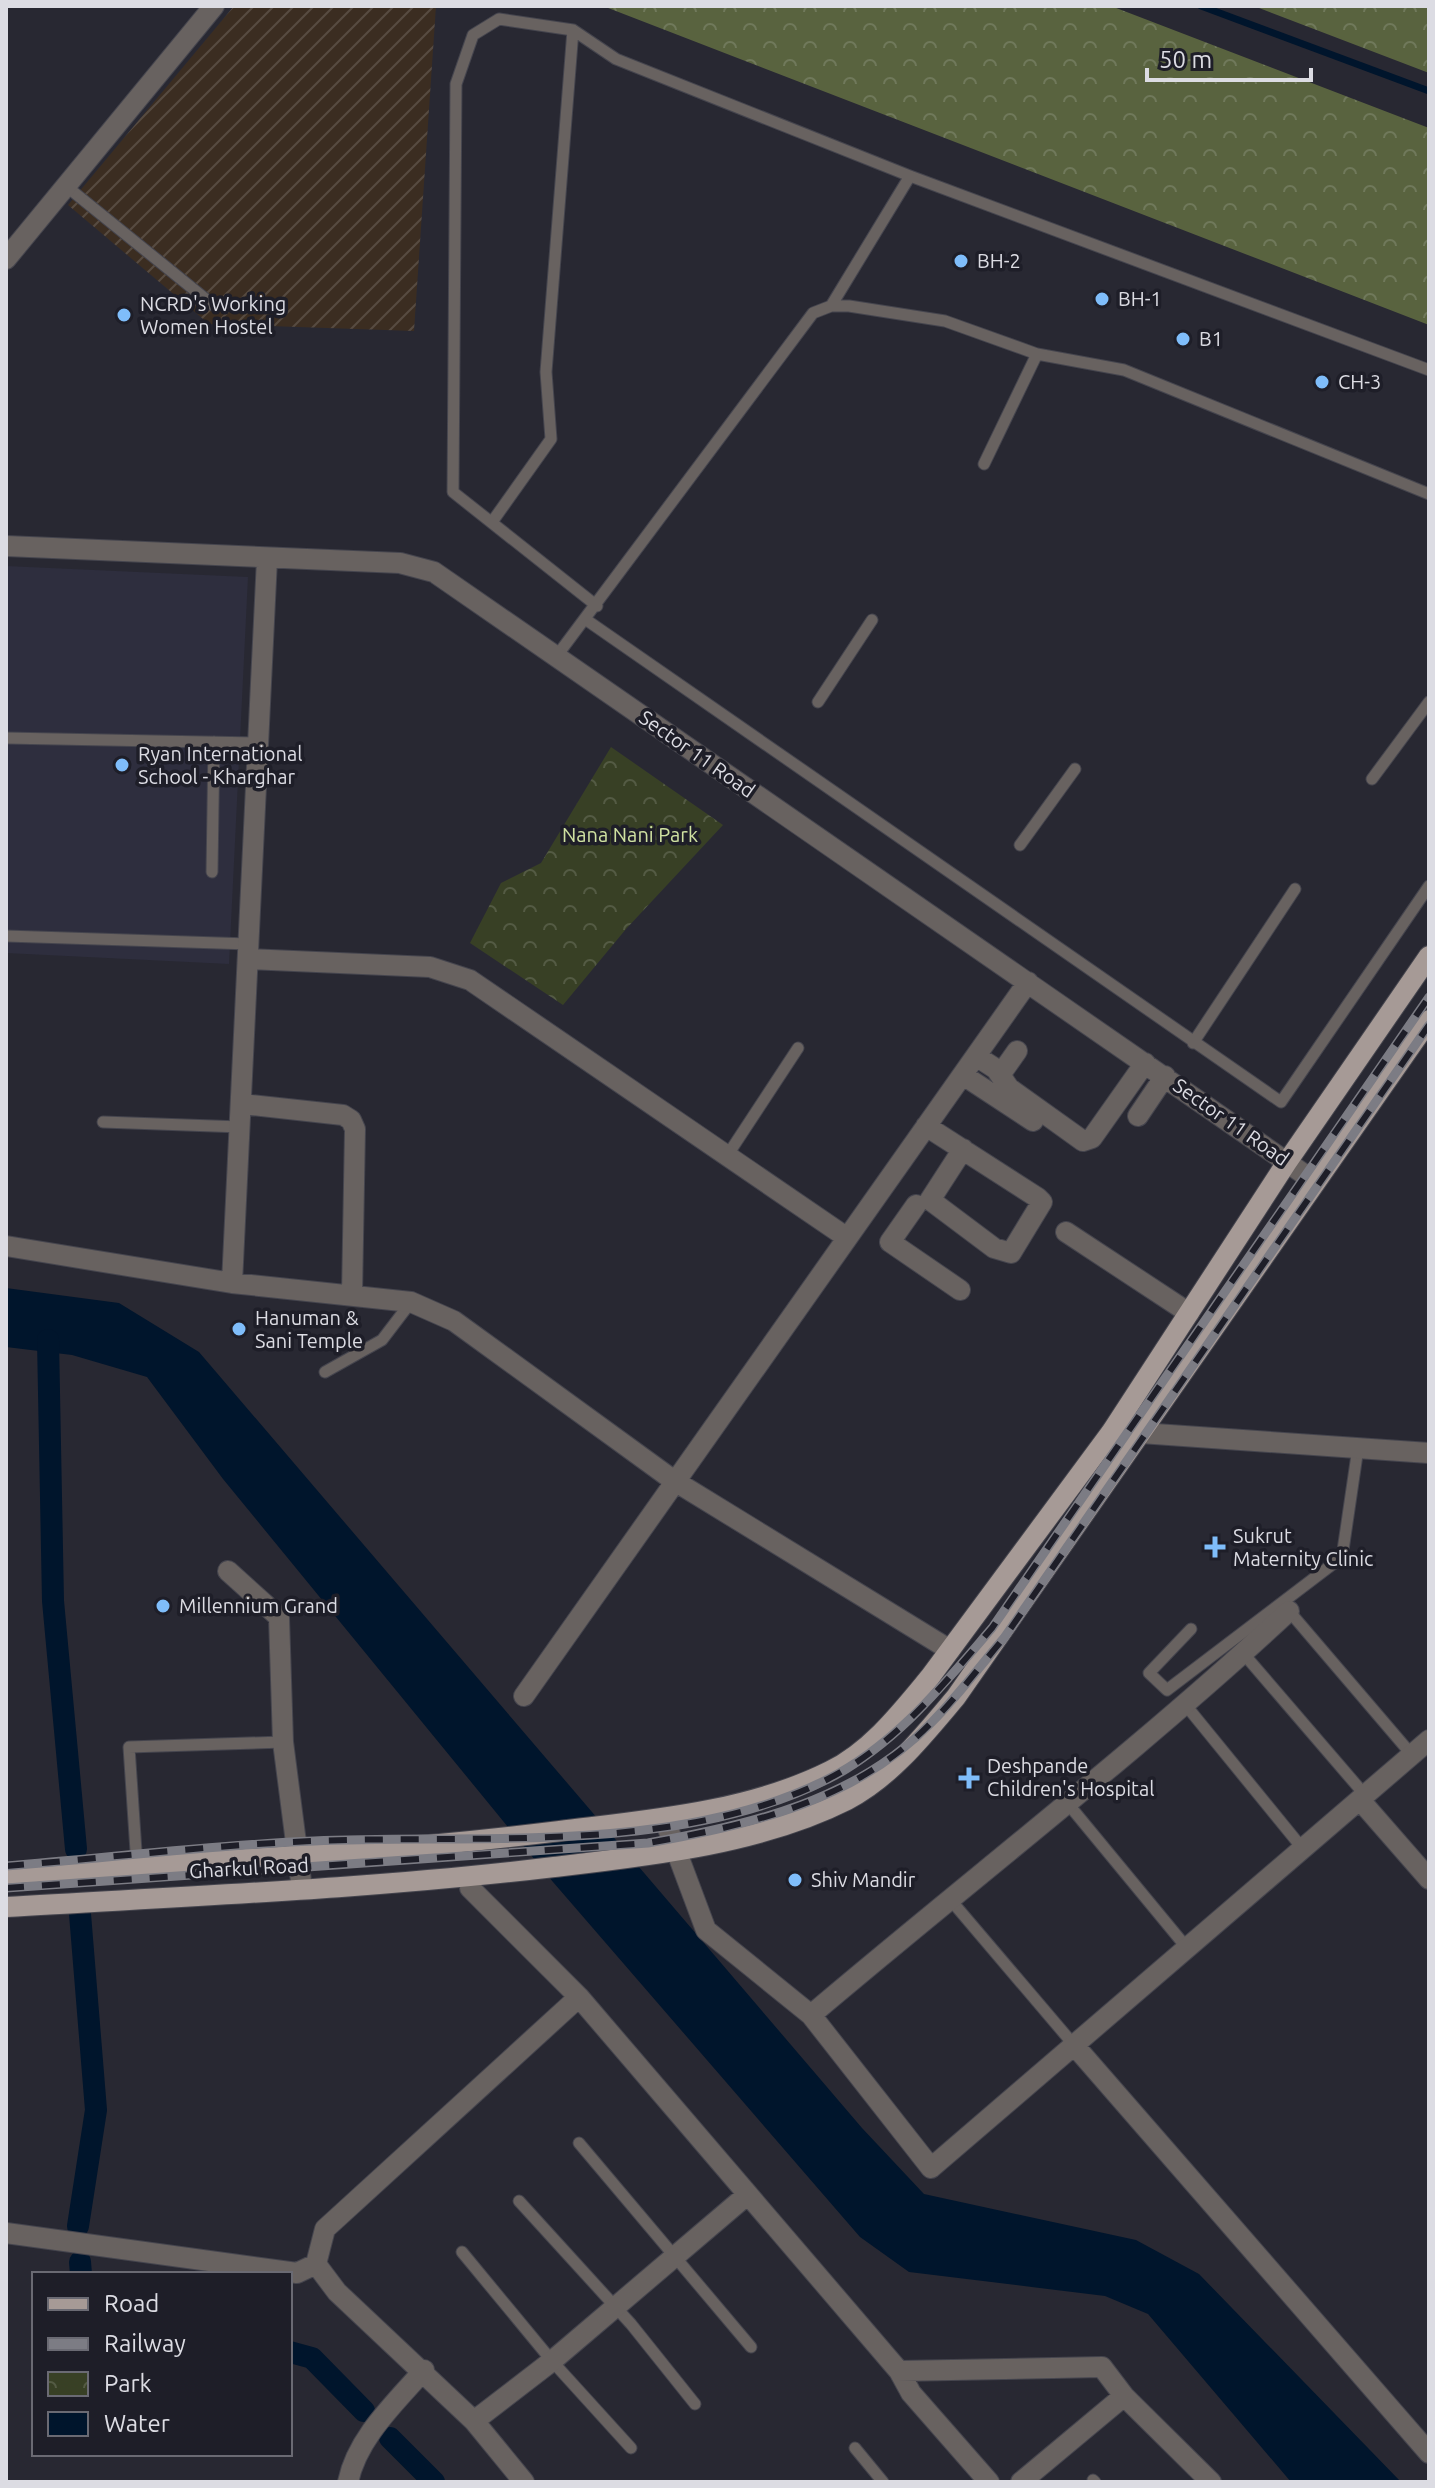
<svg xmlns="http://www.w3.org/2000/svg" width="1435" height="2488" viewBox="0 0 1435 2488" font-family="Ubuntu,sans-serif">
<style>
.built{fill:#2e2e3e}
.industrial{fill:url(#industrial-furrows)}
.forest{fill:url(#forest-crowns)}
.park{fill:url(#park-crowns)}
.water{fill:#00152c}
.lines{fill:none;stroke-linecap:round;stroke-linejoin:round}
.stream{stroke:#00152c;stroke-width:7}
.canal{stroke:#00152c;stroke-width:22}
.service-casing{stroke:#45454e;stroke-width:13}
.minor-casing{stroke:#45454e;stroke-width:22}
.tertiary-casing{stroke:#45454e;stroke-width:22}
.primary-casing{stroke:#45454e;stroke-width:22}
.service{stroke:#686260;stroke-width:11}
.minor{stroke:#686260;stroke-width:20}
.tertiary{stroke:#686260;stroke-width:20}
.primary{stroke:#a69a96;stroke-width:20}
.rail-casing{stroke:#7c7c84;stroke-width:9}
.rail{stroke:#1e1e28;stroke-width:6;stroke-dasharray:18;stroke-linecap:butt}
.poi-dot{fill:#7fbdfa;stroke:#1e1e28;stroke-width:3}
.labels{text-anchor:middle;stroke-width:7;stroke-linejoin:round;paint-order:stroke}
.poi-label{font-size:20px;fill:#dcdce3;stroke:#1e1e28;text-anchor:start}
.street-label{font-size:20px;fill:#dcdce3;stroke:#1e1e28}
.park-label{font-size:20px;fill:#cfe1a1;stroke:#1e1e28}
</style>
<defs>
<pattern id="industrial-furrows" width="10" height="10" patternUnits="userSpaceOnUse" patternTransform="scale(2)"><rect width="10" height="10" fill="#3b2d21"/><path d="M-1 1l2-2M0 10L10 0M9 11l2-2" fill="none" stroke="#574b41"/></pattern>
<pattern id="forest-crowns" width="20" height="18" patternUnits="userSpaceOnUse" patternTransform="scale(2)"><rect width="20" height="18" fill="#59633f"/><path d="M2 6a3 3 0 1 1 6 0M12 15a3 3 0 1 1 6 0" fill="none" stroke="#70795b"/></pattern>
<pattern id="park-crowns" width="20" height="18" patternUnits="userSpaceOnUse" patternTransform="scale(2)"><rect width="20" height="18" fill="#384025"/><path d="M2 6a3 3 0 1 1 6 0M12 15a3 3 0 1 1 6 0" fill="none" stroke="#545b44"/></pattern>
</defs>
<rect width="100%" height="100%" fill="#282832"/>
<!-- built -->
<path class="built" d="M6,566L248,577L229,964L6,953Z"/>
<!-- industrial -->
<path class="industrial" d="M234,6H436L414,331L209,324L68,205Z"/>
<!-- forest -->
<path class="forest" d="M603,6H1111L1429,128V325Z
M1254,6H1429V73Z"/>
<!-- park -->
<path class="park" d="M611,747L723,825L626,929L563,1005L470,943L501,883L541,863Z"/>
<!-- water -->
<path class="water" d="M6,1288L119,1303L199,1352L862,2128L924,2194L1136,2240L1199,2274L1401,2482H1291L1148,2314L1105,2296L909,2272L860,2237L553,1882L223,1479L147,1377L72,1355L6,1347Z"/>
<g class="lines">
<!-- stream -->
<path class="stream" d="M1201,6L1429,91
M364,2411L390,2438"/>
<!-- canal -->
<path class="canal" d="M48,1340L53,1601L76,1849
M78,2226L96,2110L80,1914
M80,2262L81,2274
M290,2352L312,2358L364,2411
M390,2438L434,2482"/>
<defs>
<path id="service" d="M66,186L213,305
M831,306L910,176
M984,464L1037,354
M492,522L551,439L546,372L573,30
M597,606L453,492L456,84L473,35L499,19L573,30L616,59L910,176L1429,370
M585,619L1281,1102L1429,886
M556,657L813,313L831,306H849L945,321L1037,354L1124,370L1429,494
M818,702L872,620
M6,738L258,743
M1372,779L1429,702
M1020,845L1075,769
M212,872L214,742
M6,936L249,944
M1193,1043L1295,889
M103,1122L241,1127
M727,1156L798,1048
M325,1372L382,1340L411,1302
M1289,1611L1412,1755
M1191,1629L1149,1673L1167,1690L1342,1557L1358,1448
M1243,1653L1365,1795
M1184,1703L1303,1849
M1069,1805L1187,1948
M137,1866L129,1747L283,1742
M949,1898L1074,2045
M579,2143L751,2347
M519,2201L631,2324L695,2404
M462,2252L552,2361L631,2448
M855,2448L883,2482
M1093,2480L1095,2482"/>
<path id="minor" d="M6,546L400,563L434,572L1314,1181
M248,959L430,967L470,980L846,1237
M976,1056L996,1069L1009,1088L1083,1141L1092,1138L1145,1063
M963,1075L1033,1121
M1000,1075L1017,1051
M242,1104L343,1115L351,1120L355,1129L352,1295
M1138,1116L1165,1076
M926,1126L1038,1198L1042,1202L1011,1253L994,1248L930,1200L963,1149
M916,1205L890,1242L960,1290
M1066,1232L1189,1313
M6,1246L232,1283L411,1302L454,1321L673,1480L950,1650
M232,1283L267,559
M1112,1431L1429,1453
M228,1571L279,1617L283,1742L302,1889
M524,1696L1028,982
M1360,1800L1429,1879
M664,1818L706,1930L811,2015L931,2168L1429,1740
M470,1888L579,1997L899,2371L911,2393L989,2482
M811,2015C970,1880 1136,1753 1289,1611
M1074,2045L1429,2453
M6,2233L297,2273L316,2264L337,2292L474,2421L524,2482
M316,2264L325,2229L579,1997
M899,2371L1102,2367L1124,2396L1211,2482
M474,2421L552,2361L747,2195
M348,2482C357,2438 395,2403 424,2370
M1021,2482L1124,2396"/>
<path id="tertiary" d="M6,259L214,6"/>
<path id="primary" d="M6,1874C191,1862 375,1854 560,1831C649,1820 748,1812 830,1771C871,1751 901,1712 930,1677L1112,1431L1287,1162L1429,956
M6,1907C189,1896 372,1889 554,1867C649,1856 760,1844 847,1800C891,1777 924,1735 956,1697L1429,1020"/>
</defs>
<!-- service casing -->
<use href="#service" class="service-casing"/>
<!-- minor casing -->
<use href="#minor" class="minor-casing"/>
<!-- tertiary casing -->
<use href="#tertiary" class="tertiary-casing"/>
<!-- primary casing -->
<use href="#primary" class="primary-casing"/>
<!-- service -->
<use href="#service" class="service"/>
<!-- minor -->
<use href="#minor" class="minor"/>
<!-- tertiary -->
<use href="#tertiary" class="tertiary"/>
<!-- primary -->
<use href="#primary" class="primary"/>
<defs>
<path id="rail" d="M6,1866C108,1858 211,1845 314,1841C477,1834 679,1855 828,1779C896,1744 943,1685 992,1628L1429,997
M6,1888L648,1843C751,1825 857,1800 932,1722C958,1696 980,1666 1004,1638L1429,1025"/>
</defs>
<!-- rail casing -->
<use href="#rail" class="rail-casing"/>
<!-- rail -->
<use href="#rail" class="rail"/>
</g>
<!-- markers -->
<g class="poi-dot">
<circle cx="961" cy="261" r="8"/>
<circle cx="1102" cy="299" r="8"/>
<circle cx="124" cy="315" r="8"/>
<circle cx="1183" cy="339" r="8"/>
<circle cx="1322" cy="382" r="8"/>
<circle cx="122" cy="765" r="8"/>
<circle cx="239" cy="1329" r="8"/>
<path d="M1211 1535h8v8h8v8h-8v8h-8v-8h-8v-8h8z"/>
<circle cx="163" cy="1606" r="8"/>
<path d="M965 1766h8v8h8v8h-8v8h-8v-8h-8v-8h8z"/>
<circle cx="795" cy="1880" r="8"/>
</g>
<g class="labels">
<!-- poi labels -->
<g class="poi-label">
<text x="977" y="268">BH-2</text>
<text x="1118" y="306">BH-1</text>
<text x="140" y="311">NCRD's Working<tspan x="140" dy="23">Women Hostel</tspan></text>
<text x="1199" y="346">B1</text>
<text x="1338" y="389">CH-3</text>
<text x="138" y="761">Ryan International<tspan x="138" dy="23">School - Kharghar</tspan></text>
<text x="255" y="1325">Hanuman &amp;<tspan x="255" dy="23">Sani Temple</tspan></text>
<text x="1233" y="1543">Sukrut<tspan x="1233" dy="23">Maternity Clinic</tspan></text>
<text x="179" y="1613">Millennium Grand</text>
<text x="987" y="1773">Deshpande<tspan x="987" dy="23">Children's Hospital</tspan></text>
<text x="811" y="1887">Shiv Mandir</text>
</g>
<!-- street labels -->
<g class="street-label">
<text transform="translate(697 754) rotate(35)" y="7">Sector 11 Road</text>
<text transform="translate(1231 1122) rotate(35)" y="7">Sector 11 Road</text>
<text transform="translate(249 1868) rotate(-3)" y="7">Gharkul Road</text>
</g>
<!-- park labels -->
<g class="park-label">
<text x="630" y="842">Nana Nani Park</text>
</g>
</g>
<!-- border -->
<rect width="1435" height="2488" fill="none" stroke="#dcdce3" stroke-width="16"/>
<!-- legend -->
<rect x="32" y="2272" width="260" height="184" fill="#1e1e28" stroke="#6a6a73" stroke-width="2"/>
<rect x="48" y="2298" width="40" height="12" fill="#a69a96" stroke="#6a6a73" stroke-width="2"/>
<text x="104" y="2312" font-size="24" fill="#dcdce3">Road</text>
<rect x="48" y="2338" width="40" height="12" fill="#7c7c84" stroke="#6a6a73" stroke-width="2"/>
<text x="104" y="2352" font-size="24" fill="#dcdce3">Railway</text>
<rect x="48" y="2372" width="40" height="24" fill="url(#park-crowns)" stroke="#6a6a73" stroke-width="2"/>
<text x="104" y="2392" font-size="24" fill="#dcdce3">Park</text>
<rect x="48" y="2412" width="40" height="24" fill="#00152c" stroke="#6a6a73" stroke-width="2"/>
<text x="104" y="2432" font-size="24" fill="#dcdce3">Water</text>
<!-- scale -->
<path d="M1147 68v12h164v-12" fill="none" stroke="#dcdce3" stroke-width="4"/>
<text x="1159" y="68" font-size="24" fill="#dcdce3" stroke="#1e1e28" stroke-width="6" paint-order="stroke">50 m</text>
</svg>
